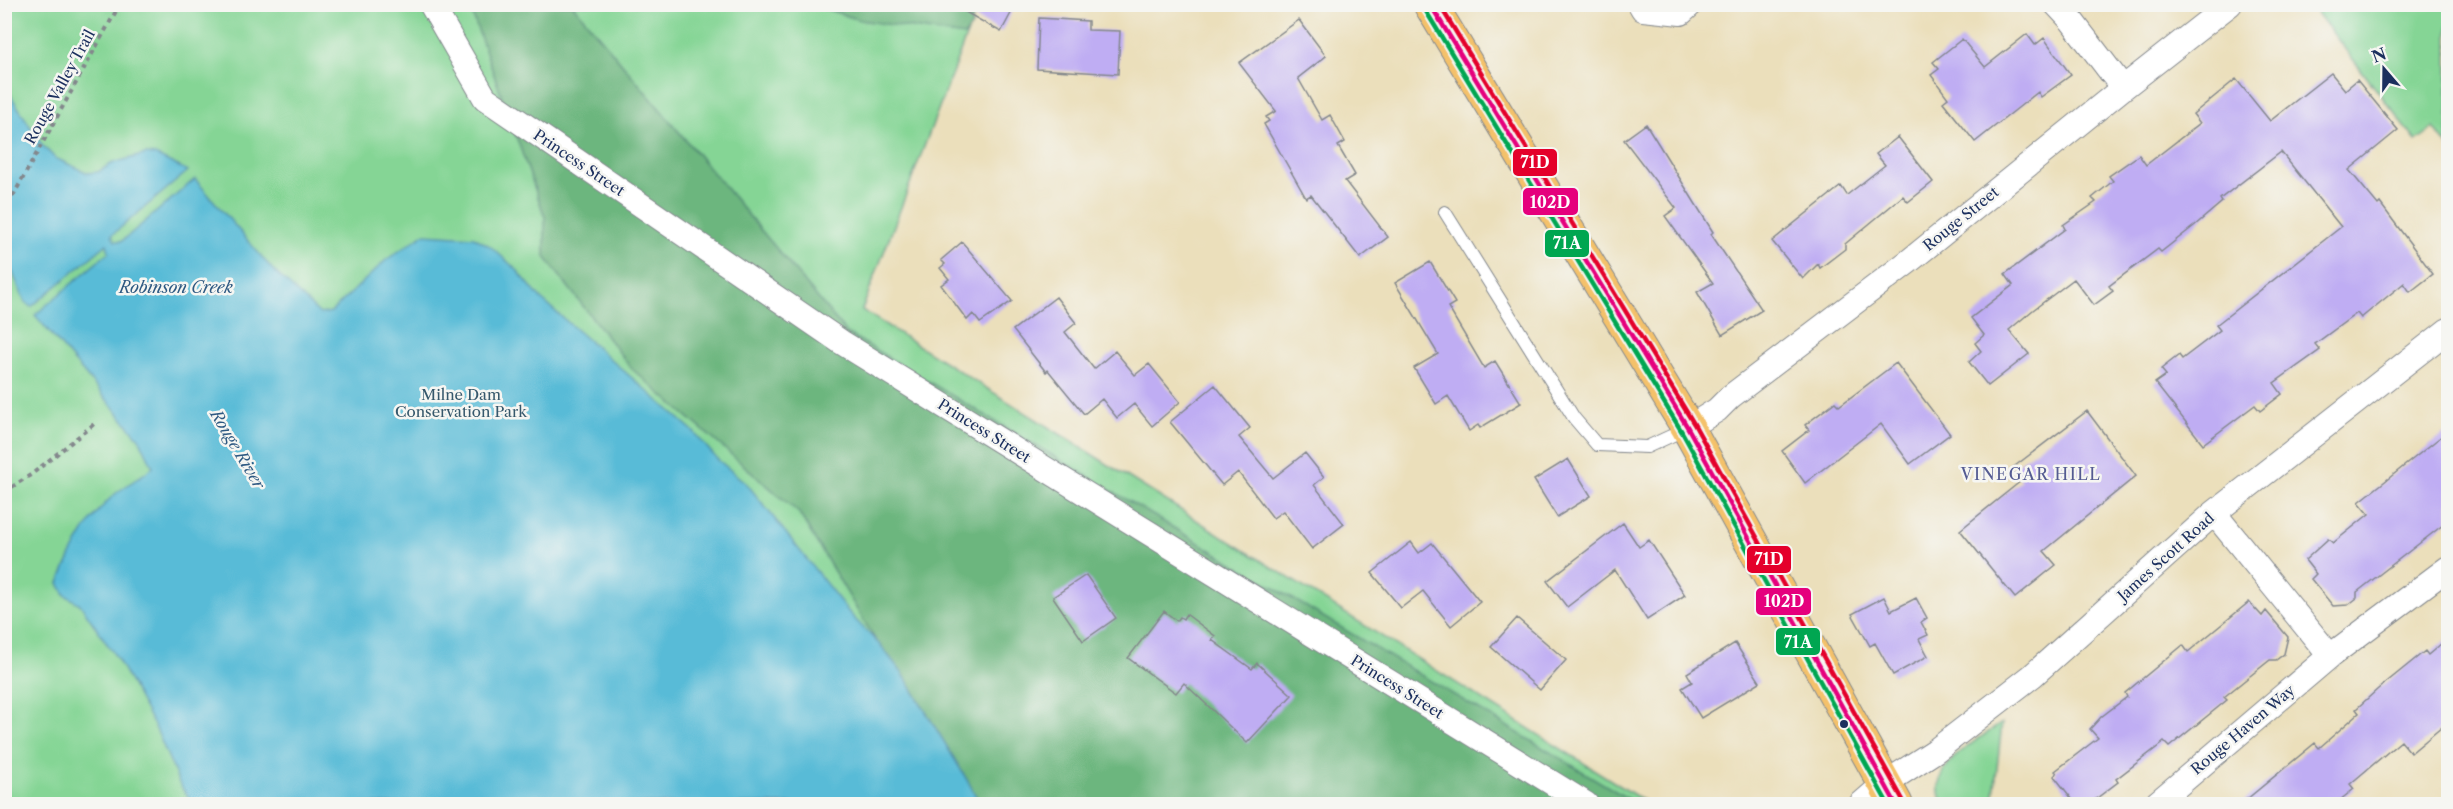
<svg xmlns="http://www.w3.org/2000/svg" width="2453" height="809" viewBox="0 0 2453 809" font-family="'Libre Caslon Text',serif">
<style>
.green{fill:#85d595;stroke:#50827a;stroke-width:1.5}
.forest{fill:#6cb67e;stroke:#44726e;stroke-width:1.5}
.water{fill:#59bbd7;stroke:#3a759a;stroke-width:1.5}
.building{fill:#bfadf3}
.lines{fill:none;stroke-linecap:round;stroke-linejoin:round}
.lane-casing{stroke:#83878c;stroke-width:14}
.street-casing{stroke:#83878c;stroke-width:26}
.primary-casing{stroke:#83878c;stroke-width:35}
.path{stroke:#83878c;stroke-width:4;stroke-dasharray:4.5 4.5;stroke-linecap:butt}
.lane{stroke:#fff;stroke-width:12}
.street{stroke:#fff;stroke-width:24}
.primary{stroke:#f4c16a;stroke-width:33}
.bus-1-casing{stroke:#f6f6f2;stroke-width:9}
.bus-2-casing{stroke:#f6f6f2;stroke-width:9}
.bus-3-casing{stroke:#f6f6f2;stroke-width:9}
.bus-1{stroke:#e5007d;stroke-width:4.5}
.bus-2{stroke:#00a651;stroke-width:4.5}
.bus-3{stroke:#e4002b;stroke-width:4.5}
.bus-dot{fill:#1b2f5e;stroke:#f6f6f2;stroke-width:2}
.labels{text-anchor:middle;stroke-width:5;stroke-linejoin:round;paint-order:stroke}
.street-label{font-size:15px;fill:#1b2f5e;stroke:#f6f6f2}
.park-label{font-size:15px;fill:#36586c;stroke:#f6f6f2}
.water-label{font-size:16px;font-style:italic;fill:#2e5982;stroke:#f6f6f2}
.neighbourhood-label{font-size:16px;letter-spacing:1.5px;fill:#545b92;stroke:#f6f6f2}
.line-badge{stroke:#f6f6f2;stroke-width:2}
.badge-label{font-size:16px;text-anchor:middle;font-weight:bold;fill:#fff}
</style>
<rect width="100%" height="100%" fill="#f6f6f2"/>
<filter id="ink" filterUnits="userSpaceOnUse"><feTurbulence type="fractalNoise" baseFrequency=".0167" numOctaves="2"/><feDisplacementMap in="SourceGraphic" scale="12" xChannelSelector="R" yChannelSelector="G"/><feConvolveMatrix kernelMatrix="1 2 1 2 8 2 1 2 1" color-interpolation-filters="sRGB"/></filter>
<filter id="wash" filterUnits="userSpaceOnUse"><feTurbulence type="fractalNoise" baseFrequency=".008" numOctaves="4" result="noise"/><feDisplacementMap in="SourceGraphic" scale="24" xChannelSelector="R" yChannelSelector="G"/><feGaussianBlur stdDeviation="1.35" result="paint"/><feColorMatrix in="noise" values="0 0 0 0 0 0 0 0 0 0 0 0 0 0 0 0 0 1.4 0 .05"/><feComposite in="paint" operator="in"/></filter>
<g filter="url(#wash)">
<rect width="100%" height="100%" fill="#ebdfbb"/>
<!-- green -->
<path class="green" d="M5,4L978,5L862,310L1649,804H5Z
M2311,5H2448V147L2434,128L2416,141Z
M2002,723L1993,804H1943C1923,767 1977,741 2002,723Z"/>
<!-- forest -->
<path class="forest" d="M469,5H573L847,333L1637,804H958L943,752L799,513L632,369L545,257V217Z
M813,5H971L972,26L964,36L860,20Z"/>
<!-- water -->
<path class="water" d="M4,85L42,145L55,158L88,173L98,172L113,163L146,154L155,155L188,171L112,235L115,241H122L195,179L273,270L320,314L331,312L386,260L424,234L474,237L490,246L517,270L541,299L692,430L717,459L747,484L851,615L881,646L903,674L969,783L980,804H193L180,785L157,731L118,660L80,604L65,595L59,583C71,552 88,518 114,495C126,485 141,477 153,467L139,438L35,315L109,252L107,244L31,307L25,302L5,254Z"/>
<g id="blocks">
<!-- building -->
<path class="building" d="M951,4H1016L1001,32Z
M1039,18L1088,21V30L1120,31L1118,74L1037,69Z
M1299,20L1326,56L1298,78L1322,120L1330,115L1345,142L1338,146L1355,175L1345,181L1388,237L1360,258L1311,195L1306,198L1264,124L1269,121L1266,117L1276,111L1239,63Z
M2027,34L2035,45L2044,38L2071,75L2041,97L2038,92L1975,142L1943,102L1948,98L1931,75L1939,69L1933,62L1962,39L1985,67Z
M2331,73L2345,90L2357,80L2398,130L2349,170L2378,205L2380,203L2433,274L2410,292L2404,283L2361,318L2357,313L2315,344L2320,350L2274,383L2282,394L2260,411L2255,405L2203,444L2155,383L2166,375L2161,369L2179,355L2182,359L2220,330L2216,325L2341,227L2281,152L2220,199L2222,202L2194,226L2161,252L2158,249L2109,286L2113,291L2094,305L2074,279L2033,310L2009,330L2029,354L1988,386L1969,362L1981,351L1975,343L1984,335L1971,318L2013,285L2005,274L2065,229L2063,225L2096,202L2092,198L2113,181L2109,176L2139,155L2146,165L2200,123L2193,114L2236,79L2270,121Z
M1646,124L1713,232L1711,234L1762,310L1722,335L1697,292L1713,283L1665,216L1676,208L1624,140Z
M1898,137L1933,182L1908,202L1903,196L1845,244V249L1820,268L1818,264L1803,279L1772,241L1841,186L1847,195L1885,165L1876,154Z
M962,242L1012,301L980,323L973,314L967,320L941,285L949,279L940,268L945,264L941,260Z
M1430,262L1455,303L1448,307L1484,368L1495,361L1521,403L1480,428L1478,425L1469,431L1448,396L1436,404L1414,368L1438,354L1395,283Z
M1056,297L1076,323L1065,332L1094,369L1115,351L1135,375L1149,364L1180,402L1152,426L1134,404L1117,418L1102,399L1084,414L1048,370L1046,372L1013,330Z
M1896,363L1950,434L1910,464L1881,424L1805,483L1782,451L1809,430L1805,425L1835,402L1839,406Z
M1215,385L1250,428L1239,437L1273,478L1305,453L1324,477L1314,485L1344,524L1312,549L1283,511L1273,518L1238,472L1222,485L1170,422Z
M2087,411L2136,476L2044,551L2056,565L2015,598L1960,530L2021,481L2011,469Z
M2448,431V521L2357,592V598L2348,605L2333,606L2311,579L2316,574L2305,560L2328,539L2333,543L2369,514L2359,502Z
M1568,459L1591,496L1557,517L1534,480Z
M1623,523L1639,547L1649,540L1685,595L1647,620L1615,570L1567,607L1547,581Z
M1411,542L1419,553L1432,543L1480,602L1451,626L1423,591L1401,608L1372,573Z
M1086,575L1116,618L1083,641L1053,597Z
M1884,597L1891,611L1916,598L1927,618L1921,622L1928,635L1919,639L1928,656L1893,675L1875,643L1870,646L1852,614Z
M2249,602L2262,616L2266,611L2288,637L2284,654L2276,660H2270L2250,676L2224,697L2227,700L2169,747L2164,742L2116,779L2118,782L2089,804H2076L2054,776L2057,773L2055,771L2098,738L2090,729L2101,717L2127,697L2125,693L2183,645L2188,652Z
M1164,611L1177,621L1180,617L1183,619L1186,614L1215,636L1212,640L1252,669L1257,663L1292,695L1247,743L1184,683L1176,693L1128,658Z
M1517,618L1566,660L1540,690L1491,647Z
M2448,638V722L2411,753L2401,741L2350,784L2354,789L2335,804H2241L2315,743L2319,748L2359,713L2356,709L2378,689L2425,651L2428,655Z
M1735,643L1760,682L1701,718L1682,688L1692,682L1687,673Z"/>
</g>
</g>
<g filter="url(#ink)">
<use href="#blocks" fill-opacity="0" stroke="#83878c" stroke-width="1.5"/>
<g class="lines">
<defs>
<path id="lane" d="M1445,212L1574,418L1597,445L1647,447L1688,428"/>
<path id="street" d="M431,4L485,98L841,342L1586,804
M1640,4L1643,9L1681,13L1691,4
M2056,4L2071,20L2123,88
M1688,428L1717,410L1730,397L1908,262L2123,88L2230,4
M2214,513L2330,656
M1861,804L1884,784L1935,751L2032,676L2214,513L2448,330
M2156,804L2330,656L2448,568"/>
<path id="primary" d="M1430,4L1688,428L1896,804"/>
</defs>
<!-- lane casing -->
<use href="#lane" class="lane-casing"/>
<!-- street casing -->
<use href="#street" class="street-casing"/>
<!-- primary casing -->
<use href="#primary" class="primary-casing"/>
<!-- path -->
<path class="path" d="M4,212L120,4
M4,492L32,474L94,424"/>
<!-- lane -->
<use href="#lane" class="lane"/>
<!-- street -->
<use href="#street" class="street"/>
<!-- primary -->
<use href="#primary" class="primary"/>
<defs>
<path id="bus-1" d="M1430,4L1688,428L1896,804"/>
<path id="bus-2" d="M1424,8L1682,432L1888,804"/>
<path id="bus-3" d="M1439,4L1694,424L1903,800"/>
</defs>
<!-- bus-1 casing -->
<use href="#bus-1" class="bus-1-casing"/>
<!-- bus-2 casing -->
<use href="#bus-2" class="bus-2-casing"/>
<!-- bus-3 casing -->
<use href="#bus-3" class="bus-3-casing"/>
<!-- bus-1 -->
<use href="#bus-1" class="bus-1"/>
<!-- bus-2 -->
<use href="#bus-2" class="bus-2"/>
<!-- bus-3 -->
<use href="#bus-3" class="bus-3"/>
</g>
</g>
<!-- markers -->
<circle class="bus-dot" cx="1844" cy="724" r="5"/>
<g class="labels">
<!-- street labels -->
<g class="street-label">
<text transform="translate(60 87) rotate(-61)" y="5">Rouge Valley Trail</text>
<text transform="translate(579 163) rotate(34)" y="5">Princess Street</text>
<text transform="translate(1961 219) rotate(-39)" y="5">Rouge Street</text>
<text transform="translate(984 431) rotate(32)" y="5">Princess Street</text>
<text transform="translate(2166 557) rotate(-42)" y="5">James Scott Road</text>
<text transform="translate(1397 687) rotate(32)" y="5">Princess Street</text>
<text transform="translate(2243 730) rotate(-40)" y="5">Rouge Haven Way</text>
</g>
<!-- park labels -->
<g class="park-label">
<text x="461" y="400">Milne Dam<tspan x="461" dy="17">Conservation Park</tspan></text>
</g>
<!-- water labels -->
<g class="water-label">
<text x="176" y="293">Robinson Creek</text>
<text transform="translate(238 449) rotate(59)" y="6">Rouge River</text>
</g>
<!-- neighbourhood labels -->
<g class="neighbourhood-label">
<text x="2031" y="480">VINEGAR HILL</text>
</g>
</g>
<g class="line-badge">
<rect x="1512" y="148" width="46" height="29" rx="6" fill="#e4002b"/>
<rect x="1522" y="187" width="57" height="29" rx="6" fill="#e5007d"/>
<rect x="1544" y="229" width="46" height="29" rx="6" fill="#00a651"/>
<rect x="1746" y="545" width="46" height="29" rx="6" fill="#e4002b"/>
<rect x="1755" y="587" width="57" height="29" rx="6" fill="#e5007d"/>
<rect x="1775" y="627" width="46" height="29" rx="6" fill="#00a651"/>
</g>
<g class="badge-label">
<text x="1535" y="168">71D</text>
<text x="1550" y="208">102D</text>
<text x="1567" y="249">71A</text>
<text x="1769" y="565">71D</text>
<text x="1784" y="607">102D</text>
<text x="1798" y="648">71A</text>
</g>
<!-- margin -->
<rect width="2453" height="809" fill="none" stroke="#f6f6f2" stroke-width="24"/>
<!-- north arrow -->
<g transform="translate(2384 69) rotate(340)" stroke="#f6f6f2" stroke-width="4.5" paint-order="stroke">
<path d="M0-4.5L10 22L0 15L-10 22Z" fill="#1b2f5e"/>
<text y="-9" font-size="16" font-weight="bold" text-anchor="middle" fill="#1b2f5e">N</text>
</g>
</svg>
